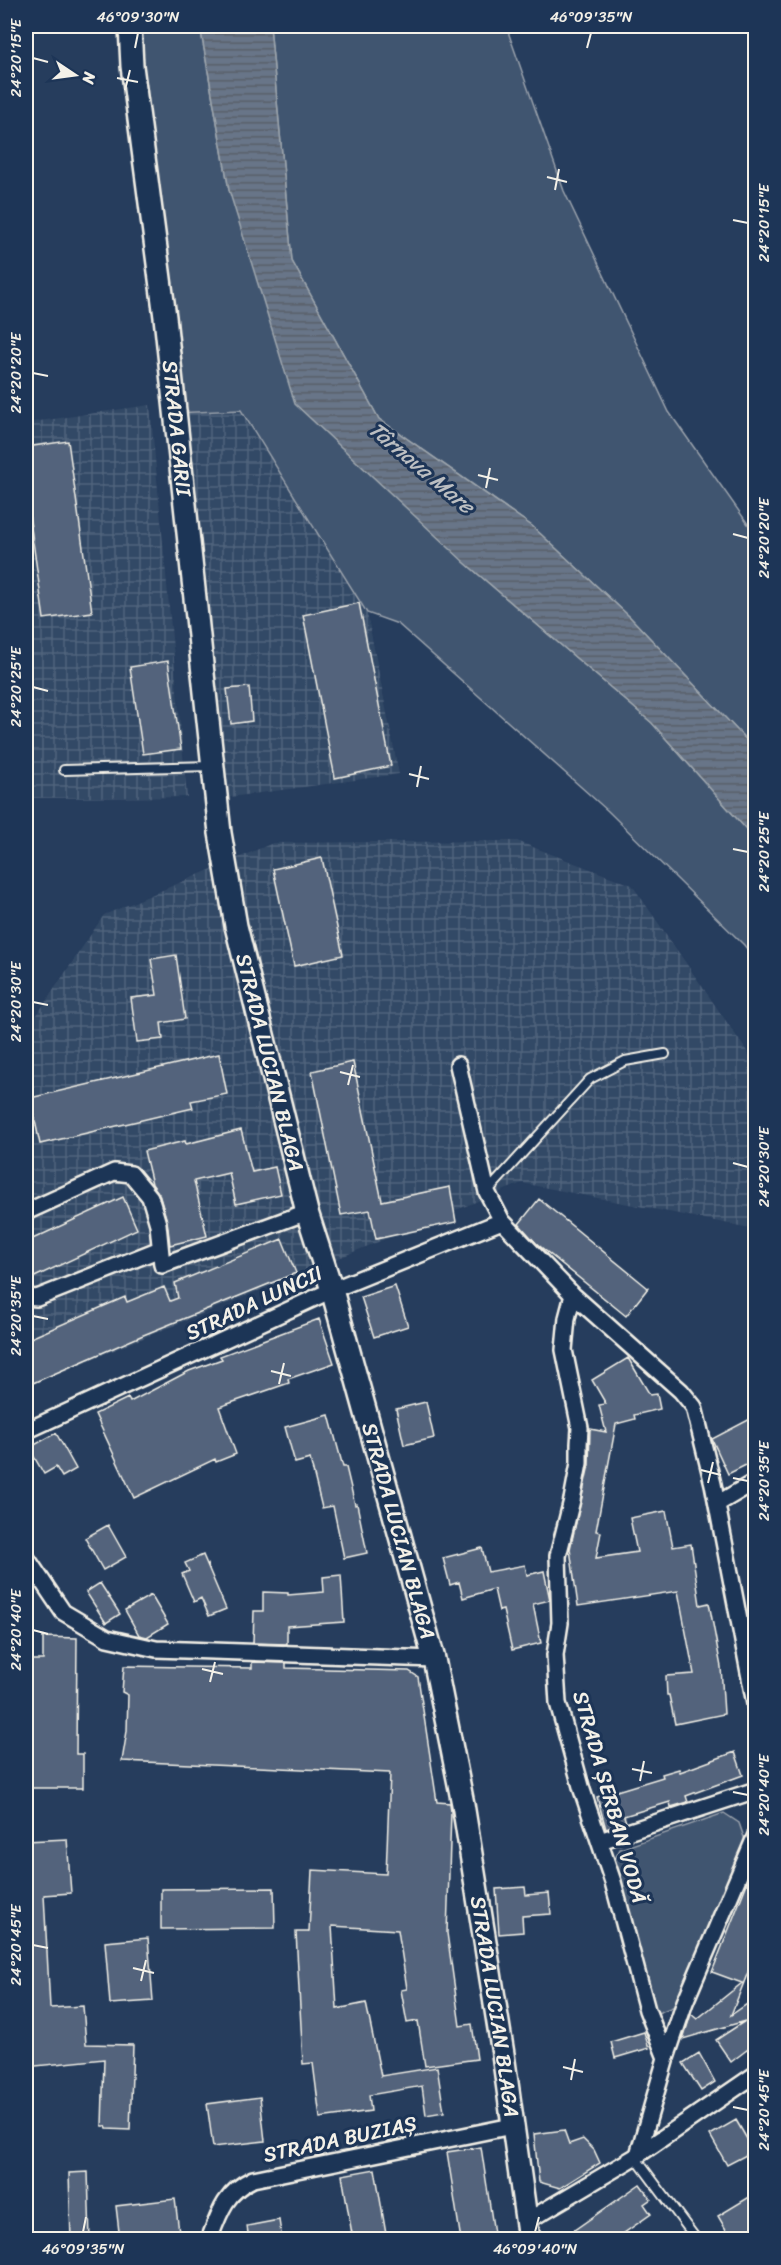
<svg xmlns="http://www.w3.org/2000/svg" width="781" height="2265" viewBox="0 0 781 2265" font-family="Sriracha,sans-serif">
<style>
.industrial{fill:url(#industrial-grid)}
.grass{fill:#40546f;stroke:#9aa2ac;stroke-width:1.5}
.water{fill:url(#water-rules);stroke:#9fa7ae;stroke-width:1.5}
.building{fill:#52647b;stroke:#f4f1e8;stroke-width:1.5}
.lines{fill:none;stroke-linecap:round;stroke-linejoin:round}
.lane-casing{stroke:#f4f1e8;stroke-width:12}
.street-casing{stroke:#f4f1e8;stroke-width:20}
.secondary-casing{stroke:#f4f1e8;stroke-width:26}
.lane{stroke:#1d3557;stroke-width:8}
.street{stroke:#1d3557;stroke-width:15}
.secondary{stroke:#1d3557;stroke-width:21}
.ticks{fill:none;stroke:#f4f1e8;stroke-width:2}
.labels{text-anchor:middle;stroke-width:6;stroke-linejoin:round;paint-order:stroke}
.street-label{font-size:21px;fill:#f4f1e8;stroke:#1d3557}
.water-label{font-size:22px;font-style:italic;fill:#bcbfc2;stroke:#1d3557}
.neatline{fill:none;stroke:#f4f1e8;stroke-width:2}
.ticks-label{font-size:15px;text-anchor:middle;fill:#f4f1e8}
</style>
<defs>
<pattern id="industrial-grid" width="8" height="8" patternUnits="userSpaceOnUse" patternTransform="scale(1.5)"><rect width="8" height="8" fill="#334966"/><path d="M0 4h8M4 0v8" fill="none" stroke="#51647c"/></pattern>
<pattern id="water-rules" width="6" height="5" patternUnits="userSpaceOnUse" patternTransform="scale(1.5)"><rect width="6" height="5" fill="#677588"/><path d="M0 2.5h6" fill="none" stroke="#585e67"/></pattern>
</defs>
<rect width="100%" height="100%" fill="#263d5d"/>
<filter id="ink" filterUnits="userSpaceOnUse"><feTurbulence type="fractalNoise" baseFrequency=".0167" numOctaves="2"/><feDisplacementMap in="SourceGraphic" scale="12" xChannelSelector="R" yChannelSelector="G"/><feConvolveMatrix kernelMatrix="1 2 1 2 8 2 1 2 1" color-interpolation-filters="sRGB"/></filter>
<g filter="url(#ink)">
<!-- industrial -->
<path class="industrial" d="M150,405L187,797L26,798V423Z
M241,410L367,613L399,774L216,799L174,413Z
M517,841L632,885L755,1063V1229L522,1183L26,1386V1031L104,915L273,843Z"/>
<!-- grass -->
<path class="grass" d="M130,26H200L229,190L464,562L652,723L755,839V959L744,945L608,811L398,624L367,613L241,410L174,413Z
M270,26H506L564,191L669,412L755,534V749L630,617L532,526L379,419L292,261Z
M724,1813L739,1823L748,1849L685,2002L658,2013L647,2010L612,1864L620,1849Z"/>
<!-- water -->
<path class="water" d="M200,26H270L292,261L379,419L532,526L630,617L755,749V839L652,723L464,562L295,404L229,190Z"/>
<!-- building -->
<path class="building" d="M68,441L92,612L44,619L26,493V447Z
M359,603L391,766L335,778L303,615Z
M168,661L181,749L143,754L130,667Z
M249,687L252,721L231,724L227,689Z
M322,858L343,955L294,966L273,869Z
M176,955L185,1019L161,1023L163,1039L137,1042L131,998L157,995L151,959Z
M219,1054L227,1094L191,1101L193,1108L40,1144L30,1098Z
M353,1062L382,1201L450,1187L456,1222L376,1239L370,1210L341,1215L312,1071Z
M241,1130L252,1172L275,1167L281,1194L236,1204L229,1173L194,1181L207,1236L170,1245L167,1221L159,1194L152,1184L144,1151L185,1141L186,1144Z
M123,1197L137,1229L26,1281V1242Z
M539,1199L648,1288L626,1316L536,1243L519,1224Z
M282,1239L296,1273L141,1336L26,1386V1340L125,1297L127,1302L164,1287L170,1301L178,1298L175,1283Z
M395,1286L408,1326L374,1337L361,1297Z
M319,1319L334,1363L288,1379L289,1383L219,1407L236,1454L216,1462L215,1459L134,1498L95,1414L128,1398L130,1402L189,1371L222,1359L220,1356Z
M628,1358L650,1395L657,1394L660,1409L634,1415L635,1419L616,1424L596,1531L601,1532L596,1558L637,1552L630,1518L666,1511L673,1547L691,1544L700,1605L709,1603L721,1667L724,1714L675,1724L669,1695H667L666,1676L694,1674L678,1591L578,1606L570,1549L589,1465L590,1429L606,1432L599,1405L606,1404L592,1380Z
M426,1402L434,1438L404,1445L396,1409Z
M329,1415L343,1467H346L355,1505L357,1504L367,1553L344,1558L333,1506L322,1508L310,1459L295,1463L285,1427Z
M756,1416V1460L728,1474L712,1439Z
M56,1433L76,1469L62,1477L56,1467L44,1474L29,1448Z
M108,1525L126,1557L103,1570L85,1538Z
M482,1548L488,1572L525,1565L527,1575L544,1571L550,1600L533,1604L541,1643L512,1650L503,1610L499,1611L494,1589L463,1598L459,1582L450,1585L443,1558Z
M203,1555L226,1609L209,1616L201,1598L194,1602L182,1574L189,1571L185,1563Z
M341,1575L344,1622L287,1626V1644L253,1643L254,1611H263V1592L288,1593V1595L324,1592L323,1577Z
M100,1583L120,1614L106,1623L86,1592Z
M151,1595L168,1624L147,1637L139,1635L125,1610Z
M43,1637L77,1638L76,1754H83V1788H26V1660H43Z
M252,1662L286,1663V1668L409,1671L418,1677L437,1802L450,1803L451,1812L447,1933L460,2026L472,2024L477,2059L425,2066L418,2021L407,2023L401,1990L407,1989L398,1930L332,1926L337,2009L366,2003L381,2076L437,2067L444,2112L426,2115L422,2086L369,2095L371,2111L320,2118L313,2063L303,2064L296,1932H309L312,1870L386,1874L390,1773L122,1761L127,1731L128,1695L122,1692L124,1666L252,1668Z
M735,1752L743,1775L686,1796L688,1802L671,1807L670,1802L624,1816L626,1822L606,1829L597,1797L663,1777L662,1774L679,1769L680,1772Z
M67,1839L71,1893L44,1895L50,2008L83,2006L86,2044L133,2045L130,2130L107,2129L106,2126H102L104,2059L26,2067V1841Z
M755,1863L756,1952L731,2015L756,1998V2043L731,2062L716,2040L745,2021L683,2039L691,2014L697,2019L742,1983L712,1972Z
M525,1887L526,1895L549,1893L551,1914L522,1916L523,1932L499,1934L496,1889Z
M274,1888L275,1928L161,1929V1889Z
M148,1938L153,2001L110,2004L105,1942Z
M644,2032L649,2048L615,2058L611,2042Z
M699,2053L715,2082L701,2091L683,2063Z
M260,2097L265,2141L213,2147L207,2104Z
M736,2120L754,2151L727,2165L710,2135Z
M564,2130L569,2144L583,2139L594,2150L600,2163L560,2188L539,2182L534,2134Z
M481,2147L495,2240H461L447,2152Z
M375,2169L387,2240H353L342,2175Z
M88,2172L90,2240H71L69,2173Z
M640,2184L651,2199L644,2204L651,2214L614,2240H560Z
M756,2193V2240H732L718,2216Z
M175,2199L180,2240H120L116,2206Z
M279,2220L282,2240H249L247,2226Z"/>
<g class="lines">
<defs>
<path id="lane" d="M64,770L211,766
M487,1192L590,1079L625,1061L665,1054
M635,2157L697,2240"/>
<path id="street" d="M458,1065L487,1192L502,1221L573,1295L681,1391L694,1407L713,1484L756,1709
M26,1212L114,1172L131,1174L150,1197L158,1224L162,1265L307,1212
M573,1295L567,1318L564,1350L580,1428L579,1444V1463L572,1500L558,1556L560,1623L555,1655L558,1703L582,1790L613,1882L647,2010L666,2058
M26,1297L37,1298L160,1249
M26,1431L332,1290L502,1221
M717,1504L756,1481
M26,1557L63,1612L107,1638L156,1649L434,1659
M600,1841L756,1790
M638,2155L666,2058L685,2002L756,1835
M527,2221L635,2157L756,2074
M209,2240C219,2213 226,2191 253,2179L512,2126"/>
<g id="secondary">
<path id="s1" d="M130,26L132,66L165,317L220,833L236,926L307,1212L332,1290L434,1659L463,1804L503,2054L529,2240"/>
</g>
</defs>
<!-- lane casing -->
<use href="#lane" class="lane-casing"/>
<!-- street casing -->
<use href="#street" class="street-casing"/>
<!-- secondary casing -->
<use href="#secondary" class="secondary-casing"/>
<!-- lane -->
<use href="#lane" class="lane"/>
<!-- street -->
<use href="#street" class="street"/>
<!-- secondary -->
<use href="#secondary" class="secondary"/>
</g>
</g>
<!-- ticks -->
<path class="ticks" d="M135,48L138,33M587,48L591,33M33,58L48,62M117,78L138,82M125,90L130,70M547,177L567,182M555,190L559,169M733,220L748,223M33,373L48,376M478,475L498,480M486,488L490,468M733,534L748,538M33,687L48,691M409,774L429,779M417,787L421,766M733,849L748,852M33,1002L48,1005M340,1072L360,1077M348,1085L353,1065M733,1163L748,1167M33,1316L48,1319M271,1371L291,1376M279,1384L284,1363M701,1470L721,1475M733,1478L748,1481M708,1483L713,1462M33,1630L48,1634M202,1669L223,1674M210,1682L215,1662M632,1769L652,1773M640,1781L644,1761M733,1792L748,1795M33,1945L48,1948M133,1968L154,1973M141,1981L146,1960M563,2067L583,2072M571,2080L575,2059M733,2107L748,2110M83,2232L86,2217M535,2232L539,2217"/>
<g class="labels">
<!-- street labels -->
<g class="street-label">
<text dy="7" stroke="none"><textPath href="#s1" startOffset="405">STRADA GĂRII</textPath></text>
<text dy="7" stroke="none"><textPath href="#s1" startOffset="1047">STRADA LUCIAN BLAGA</textPath></text>
<text transform="translate(254 1303) rotate(-25)" y="7">STRADA LUNCII</text>
<text dy="7" stroke="none"><textPath href="#s1" startOffset="1533">STRADA LUCIAN BLAGA</textPath></text>
<text transform="translate(610 1797) rotate(74)" y="7">STRADA ȘERBAN VODĂ</text>
<text dy="7" stroke="none"><textPath href="#s1" startOffset="2019">STRADA LUCIAN BLAGA</textPath></text>
<text transform="translate(340 2139) rotate(-12)" y="7">STRADA BUZIAȘ</text>
</g>
<!-- water labels -->
<g class="water-label">
<text transform="translate(422 467) rotate(40)" y="8">Târnava Mare</text>
</g>
</g>
<!-- margin -->
<rect width="781" height="2265" fill="none" stroke="#1d3557" stroke-width="66"/>
<!-- north arrow -->
<g transform="translate(75 75) rotate(103)" stroke="#1d3557" stroke-width="4.5" paint-order="stroke">
<path d="M0-4.5L10 22L0 15L-10 22Z" fill="#f4f1e8"/>
<text y="-9" font-size="16" font-weight="bold" text-anchor="middle" fill="#f4f1e8">N</text>
</g>
<rect x="33" y="33" width="715" height="2199" class="neatline"/>
<g class="ticks-label">
<text x="138" y="22">46°09'30"N</text>
<text x="591" y="22">46°09'35"N</text>
<text transform="translate(16 58) rotate(-90)" y="5">24°20'15"E</text>
<text transform="translate(764 223) rotate(-90)" y="5">24°20'15"E</text>
<text transform="translate(16 373) rotate(-90)" y="5">24°20'20"E</text>
<text transform="translate(764 538) rotate(-90)" y="5">24°20'20"E</text>
<text transform="translate(16 687) rotate(-90)" y="5">24°20'25"E</text>
<text transform="translate(764 852) rotate(-90)" y="5">24°20'25"E</text>
<text transform="translate(16 1002) rotate(-90)" y="5">24°20'30"E</text>
<text transform="translate(764 1167) rotate(-90)" y="5">24°20'30"E</text>
<text transform="translate(16 1316) rotate(-90)" y="5">24°20'35"E</text>
<text transform="translate(764 1481) rotate(-90)" y="5">24°20'35"E</text>
<text transform="translate(16 1630) rotate(-90)" y="5">24°20'40"E</text>
<text transform="translate(764 1795) rotate(-90)" y="5">24°20'40"E</text>
<text transform="translate(16 1945) rotate(-90)" y="5">24°20'45"E</text>
<text transform="translate(764 2110) rotate(-90)" y="5">24°20'45"E</text>
<text x="83" y="2254">46°09'35"N</text>
<text x="535" y="2254">46°09'40"N</text>
</g>
</svg>
